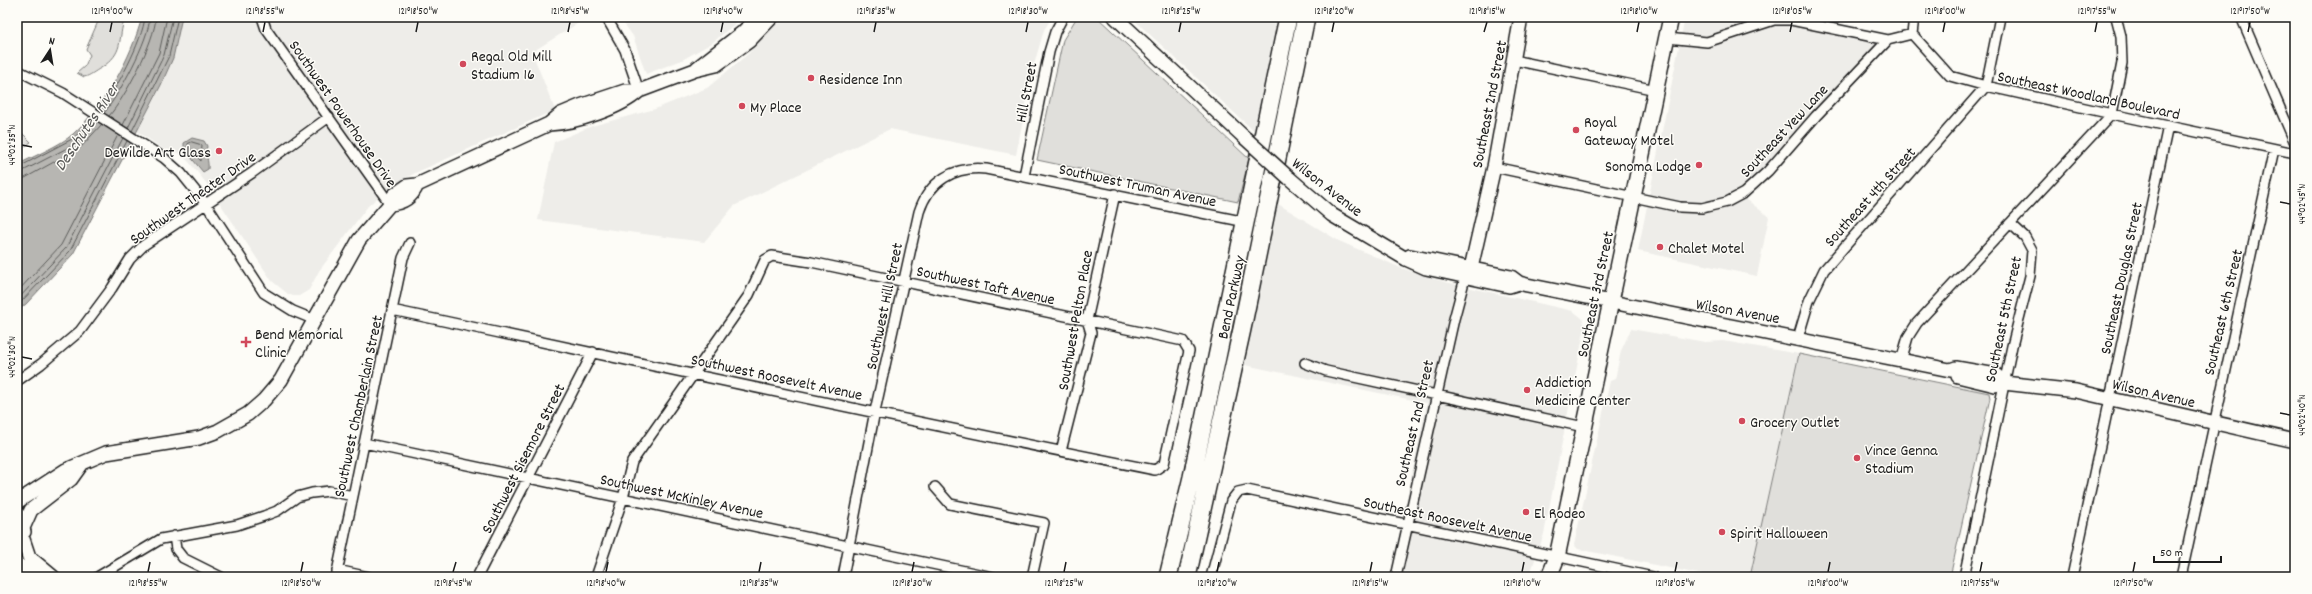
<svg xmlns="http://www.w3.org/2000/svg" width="2312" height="594" viewBox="0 0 2312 594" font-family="Dekko,sans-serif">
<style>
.built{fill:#eeede9}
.green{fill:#e0dfdb;stroke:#7e7e7c}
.water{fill:#b7b6b2;stroke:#797876}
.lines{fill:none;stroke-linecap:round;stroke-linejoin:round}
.shore{stroke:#5a5a58;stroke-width:1}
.street-casing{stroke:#1c1c1c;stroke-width:12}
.secondary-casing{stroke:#1c1c1c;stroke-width:16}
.primary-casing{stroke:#1c1c1c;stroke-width:18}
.highway-casing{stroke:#1c1c1c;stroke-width:20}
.street{stroke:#fdfcf7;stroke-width:9}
.secondary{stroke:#fdfcf7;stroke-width:13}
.primary{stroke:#fdfcf7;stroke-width:15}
.highway{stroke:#fdfcf7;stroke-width:17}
.secondary-bridge-casing{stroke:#1c1c1c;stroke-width:16;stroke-linecap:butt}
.secondary-bridge{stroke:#fdfcf7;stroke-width:13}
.ticks{fill:none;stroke:#1c1c1c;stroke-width:1.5}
.poi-dot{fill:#d1495b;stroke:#fdfcf7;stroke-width:1.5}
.labels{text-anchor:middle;stroke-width:3;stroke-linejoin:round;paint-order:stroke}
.poi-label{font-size:16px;fill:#1c1c1c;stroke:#fdfcf7;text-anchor:start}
.street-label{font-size:16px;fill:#1c1c1c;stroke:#fdfcf7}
.water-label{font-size:17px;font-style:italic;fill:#5a5a58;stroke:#fdfcf7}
.neatline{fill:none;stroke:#1c1c1c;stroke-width:1.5}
.ticks-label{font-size:10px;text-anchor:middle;fill:#1c1c1c}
</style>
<rect width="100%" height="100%" fill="#fdfcf7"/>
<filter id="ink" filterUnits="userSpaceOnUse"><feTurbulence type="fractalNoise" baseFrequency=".025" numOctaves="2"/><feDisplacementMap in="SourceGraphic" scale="8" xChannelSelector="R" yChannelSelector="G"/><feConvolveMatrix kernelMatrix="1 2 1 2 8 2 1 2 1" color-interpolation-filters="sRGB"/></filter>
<g filter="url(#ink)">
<!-- built -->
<path class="built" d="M182,17H588L532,52L555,110L415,173L390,187L368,206L319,271L309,290L299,296H293L288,294L272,281L207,184L189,162L179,153L163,149L137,131L173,58Z
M619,17H743L712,43L682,60L646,74L633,36Z
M783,17H1052L1044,30L1033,68L1016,155L890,129L734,206L704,242L538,220L554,142L592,126L655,109L707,88L748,54Z
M1131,17H1277L1255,132Z
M1685,17H1819L1887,46L1746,199L1769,217L1757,276L1638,251Z
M1278,204L1339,241L1401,268L1445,282L1573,311L1582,318L1585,326L1544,534L1529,577H1390L1427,403L1245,365Z
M1631,329L1705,342L1723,341L1799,354L1750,577H1713L1578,549L1574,545L1610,381L1615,379L1621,351Z"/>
<!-- green -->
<path class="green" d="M100,17H125C117,41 125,52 101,68C95,71 90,76 84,77L77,73L85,66L90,55L86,49Z
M1077,17H1097L1249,159L1238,202L1037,160L1063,40Z
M17,128L31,142L17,152Z
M1799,354L1989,393L1990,398L1950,577H1750Z"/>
<!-- water -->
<path class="water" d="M142,17H182L173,58L161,85L73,254L26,304L17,311V165C32,157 61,145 73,134C105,105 131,59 142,17Z
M192,138L204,141L207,146C205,155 209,161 208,169L203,172L184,149V143Z"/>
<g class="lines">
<!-- shore -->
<path class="shore" d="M100,110C115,93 143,40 145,17
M104,113C119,95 149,40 150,17
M109,116C125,98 155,41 156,17
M123,125L159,53L167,17
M128,128L164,55L173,17
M132,131L169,56L178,17
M192,142L202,145L201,161L188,147V144Z
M17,168L74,138L92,118
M17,174L77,143L97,121
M17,180L25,178L81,147L102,124
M17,292L61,245L118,135
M17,300L66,248L123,138
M17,306L70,251L127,141"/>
<defs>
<path id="street" d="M262,17L266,29L390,204
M606,17L625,50L639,91
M1914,17L1912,34L1950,76L1986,86L2112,114L2295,153
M2241,17L2295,143
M1667,38L1707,42L1774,20H1791L1888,40
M1514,60L1656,90
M17,70L63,93L164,158L181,173L206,204L264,293L293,311L315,320
M1494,167L1680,207L1702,208L1727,202L1744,193L1768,171L1816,116L1888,40L1912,34
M1024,176L1049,52L1055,32L1063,17
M392,310C646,364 900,420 1155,470L1164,464L1189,351L1183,341L811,262L772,256L765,260L749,295L632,462L623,498L596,577
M1798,338L1809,301L1824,270L1986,86L2000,17
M1901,361L1908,337L1917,323L2112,114L2122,63L2121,36L2116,17
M1305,363L1326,371L1584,427
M17,381L41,364L80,331L112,288L130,259L144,245L252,173L329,117
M364,443L993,577
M1061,451L1091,333L1087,320L1115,194
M935,487L950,504L1044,523L1032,577
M174,536L176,549L183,558L221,577
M337,570L369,577
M99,576L161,539L237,525L264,516L277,511L297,497L312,493L329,491L353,496
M336,577L403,258L410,243
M477,577L593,352
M843,577L875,411L919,212C929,181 954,166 986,169L1246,222
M1211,577L1231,501L1238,492L1247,490L1653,577
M1396,577L1454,319L1465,278
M1964,577L2012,346L2030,276L2032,250L2025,237L2010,223
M2072,577L2168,126
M2181,577L2274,149"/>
<path id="secondary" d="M1115,17L1245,138
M697,68L743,32L758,17
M549,124C576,123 620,108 639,91
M1289,178L1332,215L1406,259L1426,268L1509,286L1519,283L1527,285L1950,370L1956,368L1996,375L2004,383
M390,204C403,203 412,197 417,185
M1410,256L1511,277L1519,283
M1471,268L1494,167L1521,17
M1958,376L1995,385L2004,383L2076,391L2295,441
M17,502L66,470L106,453L199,438L218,431L248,414L264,400L281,380L359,240L390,204L394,195L407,186L417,185L549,124L561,114L580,106L625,91H639L695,70L716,65L749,41L772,17
M17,513L21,520L24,532
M23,528L31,510L71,479L81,465
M23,539L29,557L53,577
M17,564L35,577"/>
<path id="primary" d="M1549,577L1557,557L1671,17"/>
<path id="highway" d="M1168,577L1192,477L1288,17
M1187,577L1242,329L1306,17"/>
</defs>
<!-- street casing -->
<use href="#street" class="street-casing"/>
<!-- secondary casing -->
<use href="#secondary" class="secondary-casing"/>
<!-- primary casing -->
<use href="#primary" class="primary-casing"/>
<!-- highway casing -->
<use href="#highway" class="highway-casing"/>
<!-- street -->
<use href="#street" class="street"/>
<!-- secondary -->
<use href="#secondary" class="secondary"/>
<!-- primary -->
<use href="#primary" class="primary"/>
<!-- highway -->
<use href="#highway" class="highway"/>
<defs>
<path id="secondary-bridge" d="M1245,138L1289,178"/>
</defs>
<!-- secondary-bridge casing -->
<use href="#secondary-bridge" class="secondary-bridge-casing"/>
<!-- secondary-bridge -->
<use href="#secondary-bridge" class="secondary-bridge"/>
</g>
</g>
<!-- ticks -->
<path class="ticks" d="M110,32L112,22M263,32L265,22M416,32L418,22M568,32L570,22M721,32L723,22M874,32L876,22M1026,32L1028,22M1179,32L1181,22M1332,32L1334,22M1484,32L1487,22M1637,32L1639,22M1790,32L1792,22M1943,32L1945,22M2095,32L2097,22M2248,32L2250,22M22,145L32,147M2280,202L2290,204M22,357L32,359M2280,413L2290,415M148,572L150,562M301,572L303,562M453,572L456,562M606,572L608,562M759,572L761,562M912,572L914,562M1064,572L1066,562M1217,572L1219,562M1370,572L1372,562M1522,572L1524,562M1675,572L1677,562M1828,572L1830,562M1980,572L1982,562M2133,572L2135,562"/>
<!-- markers -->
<g class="poi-dot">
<circle cx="463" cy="64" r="4"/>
<circle cx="811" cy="78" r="4"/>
<circle cx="742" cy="106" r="4"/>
<circle cx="1576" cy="130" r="4"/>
<circle cx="219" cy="151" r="4"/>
<circle cx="1699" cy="165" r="4"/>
<circle cx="1660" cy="247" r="4"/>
<path d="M244 336h4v4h4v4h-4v4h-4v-4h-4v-4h4z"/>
<circle cx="1527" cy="390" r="4"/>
<circle cx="1742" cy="421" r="4"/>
<circle cx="1857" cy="458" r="4"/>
<circle cx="1526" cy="512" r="4"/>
<circle cx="1722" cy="532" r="4"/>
</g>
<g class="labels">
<!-- poi labels -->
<g class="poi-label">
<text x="471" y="61">Regal Old Mill<tspan x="471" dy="18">Stadium 16</tspan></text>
<text x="819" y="84">Residence Inn</text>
<text x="750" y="112">My Place</text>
<text x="1584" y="127">Royal<tspan x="1584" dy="18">Gateway Motel</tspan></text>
<text x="211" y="157" text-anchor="end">DeWilde Art Glass</text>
<text x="1691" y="171" text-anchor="end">Sonoma Lodge</text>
<text x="1668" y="253">Chalet Motel</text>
<text x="255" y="339">Bend Memorial<tspan x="255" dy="18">Clinic</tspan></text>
<text x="1535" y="387">Addiction<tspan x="1535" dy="18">Medicine Center</tspan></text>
<text x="1750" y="427">Grocery Outlet</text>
<text x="1865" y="455">Vince Genna<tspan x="1865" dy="18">Stadium</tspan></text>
<text x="1534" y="518">El Rodeo</text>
<text x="1730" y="538">Spirit Halloween</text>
</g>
<!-- street labels -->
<g class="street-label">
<text transform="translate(1025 92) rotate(-79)" y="6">Hill Street</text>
<text transform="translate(2089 94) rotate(12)" y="6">Southeast Woodland Boulevard</text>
<text transform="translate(1488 104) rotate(-79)" y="6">Southeast 2nd Street</text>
<text transform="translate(344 113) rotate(55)" y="6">Southwest Powerhouse Drive</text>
<text transform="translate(1783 130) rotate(-47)" y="6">Southeast Yew Lane</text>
<text transform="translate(1138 184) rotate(12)" y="6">Southwest Truman Avenue</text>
<text transform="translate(1328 186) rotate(38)" y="6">Wilson Avenue</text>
<text transform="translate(1869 196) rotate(-48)" y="6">Southeast 4th Street</text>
<text transform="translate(192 197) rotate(-35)" y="6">Southwest Theater Drive</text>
<text transform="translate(2120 278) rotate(-78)" y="6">Southeast Douglas Street</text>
<text transform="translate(986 284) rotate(12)" y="6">Southwest Taft Avenue</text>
<text transform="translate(1594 294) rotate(-78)" y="6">Southeast 3rd Street</text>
<text transform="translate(1230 297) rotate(-78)" y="6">Bend Parkway</text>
<text transform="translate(883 306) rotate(-78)" y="6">Southwest Hill Street</text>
<text transform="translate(1738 310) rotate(10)" y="6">Wilson Avenue</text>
<text transform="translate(2222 312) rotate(-77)" y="6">Southeast 6th Street</text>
<text transform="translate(2002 319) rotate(-78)" y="6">Southeast 5th Street</text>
<text transform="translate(1074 320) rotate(-80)" y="6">Southwest Pelton Place</text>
<text transform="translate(777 376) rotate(12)" y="6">Southwest Roosevelt Avenue</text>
<text transform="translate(2154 392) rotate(13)" y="6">Wilson Avenue</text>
<text transform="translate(357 406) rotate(-78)" y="6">Southwest Chamberlain Street</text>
<text transform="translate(1413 423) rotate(-77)" y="6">Southeast 2nd Street</text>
<text transform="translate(522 458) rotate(-63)" y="6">Southwest Sisemore Street</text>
<text transform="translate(682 495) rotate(12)" y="6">Southwest McKinley Avenue</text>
<text transform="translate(1448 518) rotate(12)" y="6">Southeast Roosevelt Avenue</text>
</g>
<!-- water labels -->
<g class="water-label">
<text transform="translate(86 126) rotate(-56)" y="6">Deschutes River</text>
</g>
</g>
<!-- margin -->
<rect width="2312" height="594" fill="none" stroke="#fdfcf7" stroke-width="44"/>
<!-- north arrow -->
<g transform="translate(50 50) rotate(12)" stroke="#fdfcf7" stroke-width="3" paint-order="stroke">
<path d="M0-3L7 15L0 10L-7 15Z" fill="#1c1c1c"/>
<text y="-6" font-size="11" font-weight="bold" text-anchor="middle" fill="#1c1c1c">N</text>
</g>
<!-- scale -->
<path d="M2154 556v6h67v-6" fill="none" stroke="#1c1c1c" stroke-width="2"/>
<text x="2160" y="556" font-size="12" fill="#1c1c1c" stroke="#fdfcf7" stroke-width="3" paint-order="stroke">50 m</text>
<rect x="22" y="22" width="2268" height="550" class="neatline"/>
<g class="ticks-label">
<text x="112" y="14">121°19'00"W</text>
<text x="265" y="14">121°18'55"W</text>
<text x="418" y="14">121°18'50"W</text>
<text x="570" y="14">121°18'45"W</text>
<text x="723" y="14">121°18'40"W</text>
<text x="876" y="14">121°18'35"W</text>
<text x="1028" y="14">121°18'30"W</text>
<text x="1181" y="14">121°18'25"W</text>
<text x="1334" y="14">121°18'20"W</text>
<text x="1487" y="14">121°18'15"W</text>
<text x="1639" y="14">121°18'10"W</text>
<text x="1792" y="14">121°18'05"W</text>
<text x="1945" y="14">121°18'00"W</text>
<text x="2097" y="14">121°17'55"W</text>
<text x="2250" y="14">121°17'50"W</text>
<text transform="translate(11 145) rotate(-90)" y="4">44°02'35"N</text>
<text transform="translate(2301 204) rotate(-90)" y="4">44°02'45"N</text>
<text transform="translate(11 357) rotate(-90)" y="4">44°02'30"N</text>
<text transform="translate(2301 415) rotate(-90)" y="4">44°02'40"N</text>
<text x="148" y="586">121°18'55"W</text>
<text x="301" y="586">121°18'50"W</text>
<text x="453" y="586">121°18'45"W</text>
<text x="606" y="586">121°18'40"W</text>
<text x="759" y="586">121°18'35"W</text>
<text x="912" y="586">121°18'30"W</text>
<text x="1064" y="586">121°18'25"W</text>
<text x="1217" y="586">121°18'20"W</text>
<text x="1370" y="586">121°18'15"W</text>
<text x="1522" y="586">121°18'10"W</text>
<text x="1675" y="586">121°18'05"W</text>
<text x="1828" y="586">121°18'00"W</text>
<text x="1980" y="586">121°17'55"W</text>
<text x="2133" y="586">121°17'50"W</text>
</g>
</svg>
